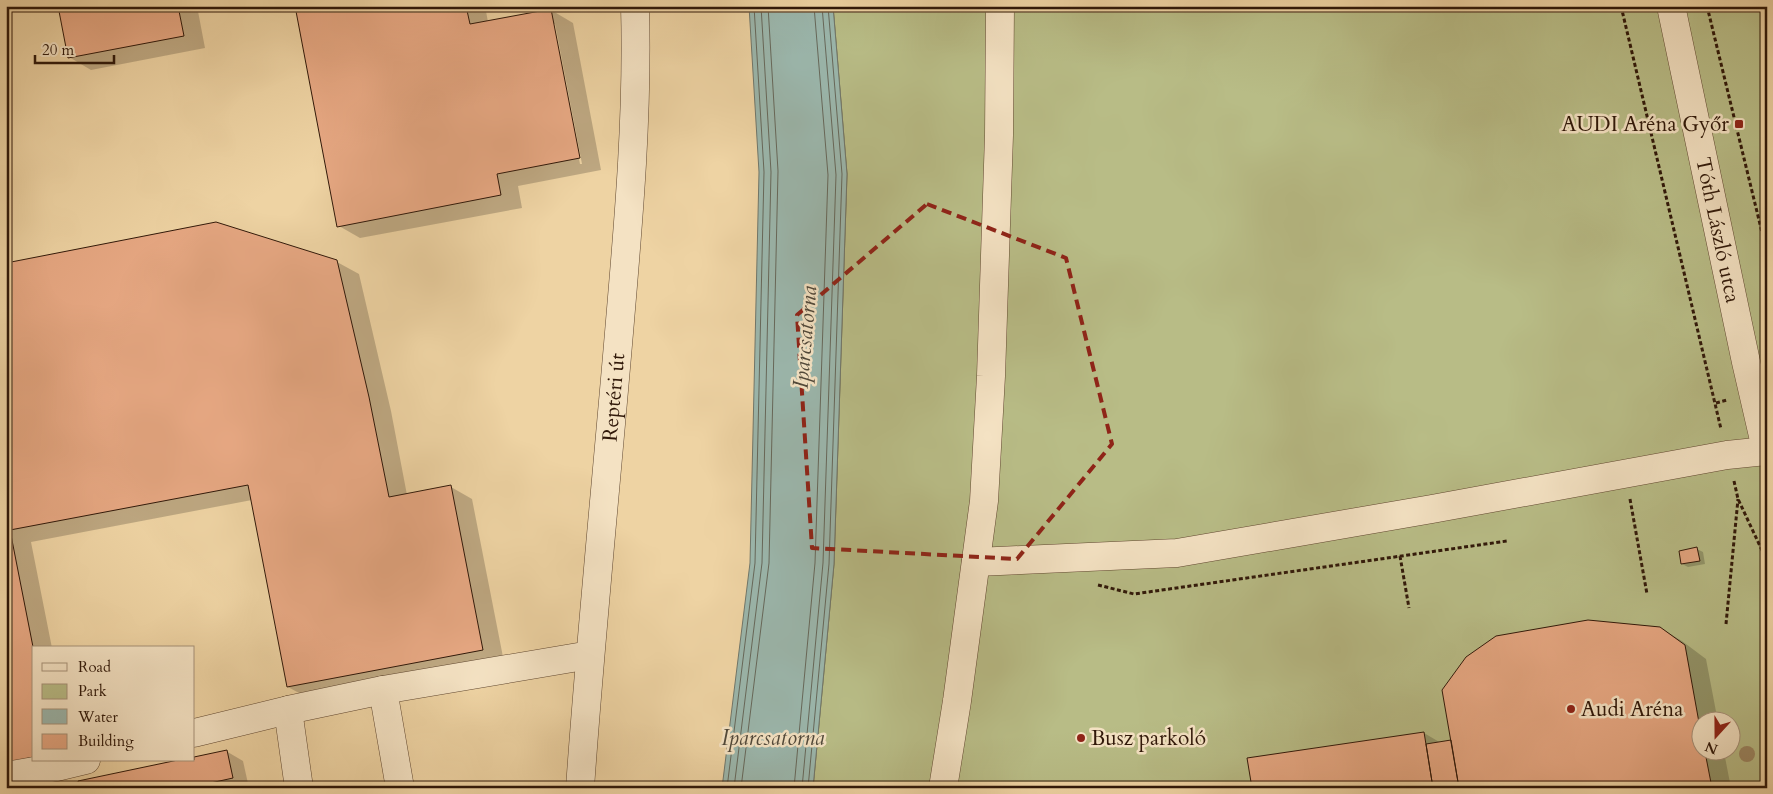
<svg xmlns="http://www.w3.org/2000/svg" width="1773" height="794" viewBox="0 0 1773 794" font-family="Cardo,serif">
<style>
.green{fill:#b8bc86;stroke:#746a48;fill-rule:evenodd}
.water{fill:#9bb7ad;stroke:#70776b}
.shadow{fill:#0003;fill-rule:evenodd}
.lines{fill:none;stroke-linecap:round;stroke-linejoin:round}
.shore{stroke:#66685b;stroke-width:1}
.building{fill:#e7a883;stroke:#301809}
.minor-casing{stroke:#604730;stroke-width:29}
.path{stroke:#301809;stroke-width:3;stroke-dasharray:4 2.5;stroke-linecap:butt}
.minor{stroke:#f4e2c3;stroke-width:28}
.tree{fill:#9c8763}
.marked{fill:none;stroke:#8f2418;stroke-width:4;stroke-dasharray:10 6;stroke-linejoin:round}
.poi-dot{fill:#8f2418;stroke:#f4e2c3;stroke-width:2}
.labels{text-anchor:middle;stroke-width:5;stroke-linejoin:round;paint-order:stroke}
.poi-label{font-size:21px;fill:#301809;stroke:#f4e2c3;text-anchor:start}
.street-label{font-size:21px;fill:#301809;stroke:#f4e2c3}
.water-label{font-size:22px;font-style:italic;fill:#50483a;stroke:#f4e2c3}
</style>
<rect width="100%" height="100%" fill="#eed3a3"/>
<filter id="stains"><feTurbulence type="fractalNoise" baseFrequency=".004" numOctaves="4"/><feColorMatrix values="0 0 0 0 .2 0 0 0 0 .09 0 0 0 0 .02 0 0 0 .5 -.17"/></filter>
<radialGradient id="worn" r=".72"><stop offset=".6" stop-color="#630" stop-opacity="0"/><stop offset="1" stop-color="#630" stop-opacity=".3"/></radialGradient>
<!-- green -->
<path class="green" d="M833,6H1767V788H813L834,564L847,174ZM1700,722H1730V752H1700Z"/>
<!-- water -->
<path class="water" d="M749,6H833L847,174L834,564L813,788H722L750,563L759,172Z"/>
<!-- shadow -->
<path class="shadow" d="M59,6H197L205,48L91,70L69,57Z
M296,6H485L488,22L551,10L573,23L601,170L518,186L522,208L360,238L339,226ZM553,24H555L582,164H580Z
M337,262L359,274L391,411L407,495L451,487L472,499L504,662L310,699L288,687L252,500L31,542L52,648H34V760L6,779V264Z
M1697,549L1703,552L1705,564L1688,567L1682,564Z
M1660,628L1682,641L1706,659L1718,722H1700V752H1724L1731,788H1253L1424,733L1441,743L1452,741Z
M226,751L243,761L249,788H80L194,760V758Z"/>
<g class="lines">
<!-- shore -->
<path class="shore" d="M727,788L755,563L764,172L754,6
M734,788L762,563L771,172L761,6
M741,788L769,563L778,171L768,6
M794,788L815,563L828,175L814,6
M802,788L823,563L836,175L822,6
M808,788L829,564L842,174L828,6"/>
</g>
<!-- building -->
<path class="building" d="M58,6H178L184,36L68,58Z
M295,6H466L470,24L551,9L580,158L497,174L501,195L337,227Z
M216,222L337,260L369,397L389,497L451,485L483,650L287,687L248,485L10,530L34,652V757L6,763V263Z
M1697,547L1700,561L1681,564L1679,551Z
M1588,620L1660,627L1685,645L1700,728V752H1705L1712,788H1459L1442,690L1466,657L1496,636Z
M1424,732L1433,788H1252L1247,758Z
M1451,740L1459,788H1433L1426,744Z
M227,750L233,778L188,788H79L78,781L178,760H194V757Z"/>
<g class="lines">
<defs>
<g id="minor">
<path id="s1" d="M1671,6L1746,362L1767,453"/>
<path d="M976,562L1177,553L1432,509L1727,455L1766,451"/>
<path d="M383,690L400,788"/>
<path d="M288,710L299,788"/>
<path d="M194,733L288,710L383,690L590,655"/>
<path d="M6,776L57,767L86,760"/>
<path id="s2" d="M580,788C591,632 607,476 620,321C629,216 638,111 635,6"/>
<path d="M943,788L957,701L984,501L991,376L999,135L1000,6"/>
</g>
</defs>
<!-- minor casing -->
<use href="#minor" class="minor-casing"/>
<!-- path -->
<path class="path" d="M1621,6L1721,429
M1707,6L1767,253
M1716,403L1727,400
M1734,481L1738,499L1767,561
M1630,499L1647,594
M1400,556L1409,608
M1098,585L1134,594L1507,541
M1726,624L1738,499"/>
<!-- minor -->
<use href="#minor" class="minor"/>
</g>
<!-- trees -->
<circle class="tree" cx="1747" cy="754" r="8"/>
<!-- marked area -->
<path class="marked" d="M927,204L1066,258L1112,444L1017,559L812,548L797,315Z"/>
<!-- markers -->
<g class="poi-dot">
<rect x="1734" y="119" width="10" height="10" rx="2.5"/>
<circle cx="1571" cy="709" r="5"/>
<circle cx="1081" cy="738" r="5"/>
</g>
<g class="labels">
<!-- poi labels -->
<g class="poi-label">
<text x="1729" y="131" text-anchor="end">AUDI Aréna Győr</text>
<text x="1581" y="716">Audi Aréna</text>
<text x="1091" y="745">Busz parkoló</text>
</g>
<!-- street labels -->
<g class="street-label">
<text dy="7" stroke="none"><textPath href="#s1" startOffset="229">Tóth László utca</textPath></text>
<text dy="7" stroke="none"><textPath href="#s2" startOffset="392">Reptéri út</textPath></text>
</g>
<!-- water labels -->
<g class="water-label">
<text transform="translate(804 337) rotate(-85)" y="8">Iparcsatorna</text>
<text x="773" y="745">Iparcsatorna</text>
</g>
</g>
<!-- margin -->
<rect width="1773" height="794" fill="none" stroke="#eed3a3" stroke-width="25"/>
<rect x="8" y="8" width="1758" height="779" fill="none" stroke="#301809" stroke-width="2.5"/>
<rect x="12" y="12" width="1748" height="769" fill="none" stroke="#301809"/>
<!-- legend -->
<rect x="32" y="646" width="162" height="115" fill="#f4e2c3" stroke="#a69179"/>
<rect x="42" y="663" width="25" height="8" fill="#f4e2c3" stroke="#a69179"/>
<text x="78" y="672" font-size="15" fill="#301809">Road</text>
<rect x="42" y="684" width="25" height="15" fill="#b8bc86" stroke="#a69179"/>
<text x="78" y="696" font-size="15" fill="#301809">Park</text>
<rect x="42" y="709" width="25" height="15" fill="#9bb7ad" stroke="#a69179"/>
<text x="78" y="722" font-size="15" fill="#301809">Water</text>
<rect x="42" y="734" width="25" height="15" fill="#e7a883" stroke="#a69179"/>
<text x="78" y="746" font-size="15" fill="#301809">Building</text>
<!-- north arrow -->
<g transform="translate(1716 736) rotate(201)"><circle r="24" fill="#f4e2c3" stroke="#a69179"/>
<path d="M0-4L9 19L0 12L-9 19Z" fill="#8f2418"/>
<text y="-8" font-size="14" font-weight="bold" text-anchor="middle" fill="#301809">N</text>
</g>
<!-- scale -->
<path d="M35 55v8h79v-8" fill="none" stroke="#301809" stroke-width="2.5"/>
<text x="42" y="55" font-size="15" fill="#301809" stroke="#f4e2c3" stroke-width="4" paint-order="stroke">20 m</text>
<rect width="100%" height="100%" filter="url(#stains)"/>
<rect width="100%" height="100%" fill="url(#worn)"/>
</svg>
